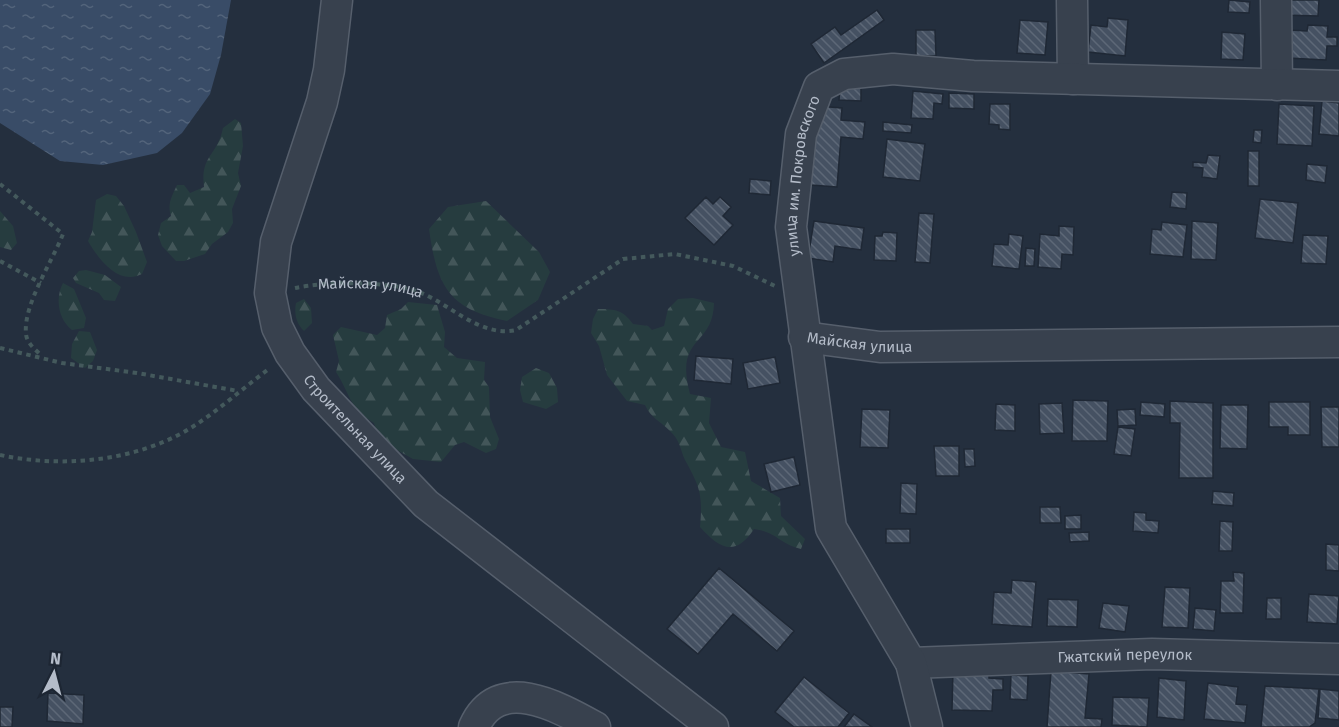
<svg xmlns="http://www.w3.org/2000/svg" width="1339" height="727" viewBox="0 0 1339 727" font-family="'Fira Sans',sans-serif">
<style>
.forest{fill:url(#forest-firs)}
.water{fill:url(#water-ripples)}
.building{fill:url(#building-back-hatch);stroke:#1f2835;stroke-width:1.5}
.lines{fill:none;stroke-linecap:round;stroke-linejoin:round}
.minor-casing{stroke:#565f6c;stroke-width:33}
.path{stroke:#44595c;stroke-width:4;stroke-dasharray:4.5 4.5;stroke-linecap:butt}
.minor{stroke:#38414e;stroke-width:30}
.labels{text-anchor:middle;stroke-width:6;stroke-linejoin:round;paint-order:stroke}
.street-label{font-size:15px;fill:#b4bcc9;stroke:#1d2633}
</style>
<defs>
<pattern id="forest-firs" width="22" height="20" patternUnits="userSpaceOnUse" patternTransform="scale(1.5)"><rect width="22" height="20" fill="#263c3f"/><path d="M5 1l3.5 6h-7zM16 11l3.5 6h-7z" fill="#435659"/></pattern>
<pattern id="water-ripples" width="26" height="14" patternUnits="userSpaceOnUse" patternTransform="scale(1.5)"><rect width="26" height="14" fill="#394c67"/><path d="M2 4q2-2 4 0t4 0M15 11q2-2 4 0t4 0" fill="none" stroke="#53647b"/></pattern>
<pattern id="building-back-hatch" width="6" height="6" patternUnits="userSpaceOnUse" patternTransform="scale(1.5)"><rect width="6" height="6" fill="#455162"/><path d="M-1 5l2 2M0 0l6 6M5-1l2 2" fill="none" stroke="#5d6877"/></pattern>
</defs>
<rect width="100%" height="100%" fill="#242f3e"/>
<!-- forest -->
<path class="forest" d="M235,119L241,123L243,146L238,173L241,186L232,209L233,223L228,232L212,244L205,254L184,261H176L162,246L158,235L161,223L171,216C167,204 172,196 177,185H184L190,193L204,187C200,155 217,157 223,128Z
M107,194L116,196L124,206L136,232L147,262L142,274C119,286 99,260 88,241L92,232L96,200Z
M486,201L539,252L550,272L538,300L507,321C448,309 437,286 429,229L448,207Z
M0,211L13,226L17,243L11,250L0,247Z
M86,270L105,275L121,287L115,301L104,300L99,293L76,283L73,278L79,271Z
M63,283L74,289L86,318L84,328L72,330C58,319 55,298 63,283Z
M693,298L714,303C713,348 674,335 690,394L711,398L709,423L721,447L745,452L751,481L780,498L781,516L805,539L801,549C779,544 777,532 754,529C735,558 719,548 700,527C703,495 700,487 685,460C680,449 680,440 670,431C660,421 651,418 645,405L627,401L607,375L599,346L591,333L593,319L598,309C615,309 623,310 633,324L648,326L652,330L664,326L668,309L678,299Z
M304,299L311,308L312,323L304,331C296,323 294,314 296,303Z
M408,302L437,305L445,332L444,347L457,358L485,362L484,380L489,387L490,417L499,439L496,449L486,453L464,442L455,445L441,462L413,459L379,440L374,423C348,407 351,395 336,372L339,361L333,335L341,327L377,335L385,328L387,315L401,309Z
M79,331L90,332L97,350L93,361L85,368L71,358L72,344Z
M536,368L549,373L557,388L558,402L546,409L523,402L520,390L522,377Z"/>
<!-- water -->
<path class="water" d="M0,0H231L221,55L210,94L182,133L157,153L103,165L60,161L0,123Z"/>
<!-- building -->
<path class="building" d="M1229,0L1250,2L1249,13L1228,12Z
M1283,0H1319L1318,16L1282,15Z
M877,10L884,20L824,63L811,44L835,27L841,35Z
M1108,18L1128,20L1125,56L1088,52L1091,25L1107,27Z
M1020,20L1048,22L1045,55L1017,53Z
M1308,25L1328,26L1327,37H1337V46H1327L1326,60L1288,58L1290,30L1307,31Z
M916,30H935L936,56H916Z
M1222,32L1245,34L1243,60L1221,59Z
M840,86L861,87V101L839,100Z
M913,91L943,94L942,104L934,103L933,119L911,118Z
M949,93L974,94V109L949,108Z
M1322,101L1339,103V136L1319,134Z
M990,104H1010V130L999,129V125L989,124Z
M1279,104L1314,106L1312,146L1277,144Z
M817,106L842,108L841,120L865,122L863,139L841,137L837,187L811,185Z
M883,122L912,125L911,133L883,131Z
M1254,130H1262L1261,143L1253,142Z
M887,139L925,144L920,181L883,177Z
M1248,151H1259V186H1248Z
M1208,155L1220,156L1217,179L1202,177L1203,168L1193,167V162L1206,163Z
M1307,164L1327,166L1325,183L1306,180Z
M750,179L771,181L770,195L749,193Z
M1172,192L1187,193L1186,209L1170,207Z
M706,197L713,204L720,197L731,207L723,216L733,225L714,245L685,218Z
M1260,199L1298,203L1293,243L1255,238Z
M919,213L934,214L930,263L915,262Z
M814,221L864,228L861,250L835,246L833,262L808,258Z
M1192,221L1218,223L1216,260L1191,259Z
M1162,222L1187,225L1183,257L1150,254L1152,229L1161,230Z
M1059,226L1074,227L1073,255L1062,254L1061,269L1038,267L1040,234L1059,236Z
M883,232L897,233L896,261L874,260L875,236H882Z
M1009,234L1023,236L1019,269L992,266L994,244L1008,245Z
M1303,235L1328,236L1326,264L1301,263Z
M1026,248L1035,249L1034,266H1025Z
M696,356L733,359L731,384L694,380Z
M775,357L780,383L748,389L743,363Z
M1073,400L1108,401L1107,441H1072Z
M1170,401L1213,403V478H1179L1180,423H1170Z
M1141,402L1165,404L1164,417L1140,415Z
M1269,402H1310V435H1288V427H1269Z
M1062,403L1064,433L1040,434L1039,404Z
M996,404L1015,405V431L995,430Z
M1221,405H1248L1247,449L1220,448Z
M1321,407H1339V447H1322Z
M862,409L890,410L888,448L860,447Z
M1135,409L1136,425L1118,426L1117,410Z
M1118,427L1135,429L1131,456L1114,454Z
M934,446H959V476H936Z
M964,449H974L975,466L965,467Z
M794,457L800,485L771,492L764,464Z
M901,483L917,484L916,514L900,513Z
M1213,491L1234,493L1233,506L1212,504Z
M1040,507H1060L1061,523H1040Z
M1134,512L1146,513V520L1159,521L1158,533L1133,531Z
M1081,515V529H1065V516Z
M1220,521L1233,522L1232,551H1219Z
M886,529H910V543H886Z
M1089,532V541L1070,542L1069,533Z
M1326,544L1339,545V571L1326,570Z
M719,568L794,631L777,651L733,614L698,654L667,629Z
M1233,572L1244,573L1243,613H1220L1221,581H1234Z
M1012,580L1036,582L1032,627L992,624L994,592L1011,593Z
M1165,587L1190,588L1188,628L1162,627Z
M1309,594L1339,596L1337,624L1307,622Z
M1267,598H1281V619H1266Z
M1048,599L1078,600L1077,627L1047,626Z
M1103,603L1129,606L1125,632L1099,628Z
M1195,608L1216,610L1214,631L1193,629Z
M953,670L989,671V678L1003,679V690H993L992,711L952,710Z
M1051,671L1089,674L1085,718L1102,719L1101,727H1047Z
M1011,675L1028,676L1027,700L1010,699Z
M804,677L849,713L838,727H794L775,712Z
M1159,678L1186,681L1184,720L1157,717Z
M1208,683L1238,687L1236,704L1247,705L1245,723L1204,719Z
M1265,686L1319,689L1315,723L1309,727H1261Z
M1320,689L1339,691V720L1318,718Z
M48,693L84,695L83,724L47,721Z
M1113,697L1149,698L1147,727L1112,725Z
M0,707H13L12,727H0Z
M854,714L872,727H844Z"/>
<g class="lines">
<defs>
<g id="minor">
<path id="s2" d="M337,0L329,70L322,102L276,242L270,293L277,327L290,353L316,389L426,504L713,727"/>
<path d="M1072,0L1073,79"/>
<path d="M1276,0L1277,85"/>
<path id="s3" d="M804,337L880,347L1339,342"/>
<path id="s4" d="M911,663L1152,654L1339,659"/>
<path d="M474,727C498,673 557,706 595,727"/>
<path id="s5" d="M927,727L911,663L831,528L791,227L801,134L819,87L844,74L893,69L973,76L1339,86"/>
</g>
</defs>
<!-- minor casing -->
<use href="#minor" class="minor-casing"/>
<!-- path -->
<g class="path">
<path d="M0,184L63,234C52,262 23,305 26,334C27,344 36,350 42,356"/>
<path d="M0,261L41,283"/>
<path id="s1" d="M295,288C328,281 388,281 419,292C450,304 481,338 516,330L623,259L675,254L733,266L775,286"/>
<path d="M0,348L62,363L137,373L238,391"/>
<path d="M0,455C61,468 134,462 189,429C217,412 243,388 270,368"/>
</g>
<!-- minor -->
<use href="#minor" class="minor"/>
</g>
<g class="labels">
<!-- street labels -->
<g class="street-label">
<text dy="5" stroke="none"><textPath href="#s5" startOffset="579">улица им. Покровского</textPath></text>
<text dy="5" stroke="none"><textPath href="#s1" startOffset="76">Майская улица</textPath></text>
<text dy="5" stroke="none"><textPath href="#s3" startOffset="56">Майская улица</textPath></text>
<text dy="5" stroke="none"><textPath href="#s2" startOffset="466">Строительная улица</textPath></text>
<text dy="5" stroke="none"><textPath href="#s4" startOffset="214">Гжатский переулок</textPath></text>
</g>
</g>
<!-- north arrow -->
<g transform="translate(54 673) rotate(6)" stroke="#1d2633" stroke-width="4.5" paint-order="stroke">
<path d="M0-4.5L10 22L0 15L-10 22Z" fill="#b4bcc9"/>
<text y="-9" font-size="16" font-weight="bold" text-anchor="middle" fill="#b4bcc9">N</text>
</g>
</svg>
